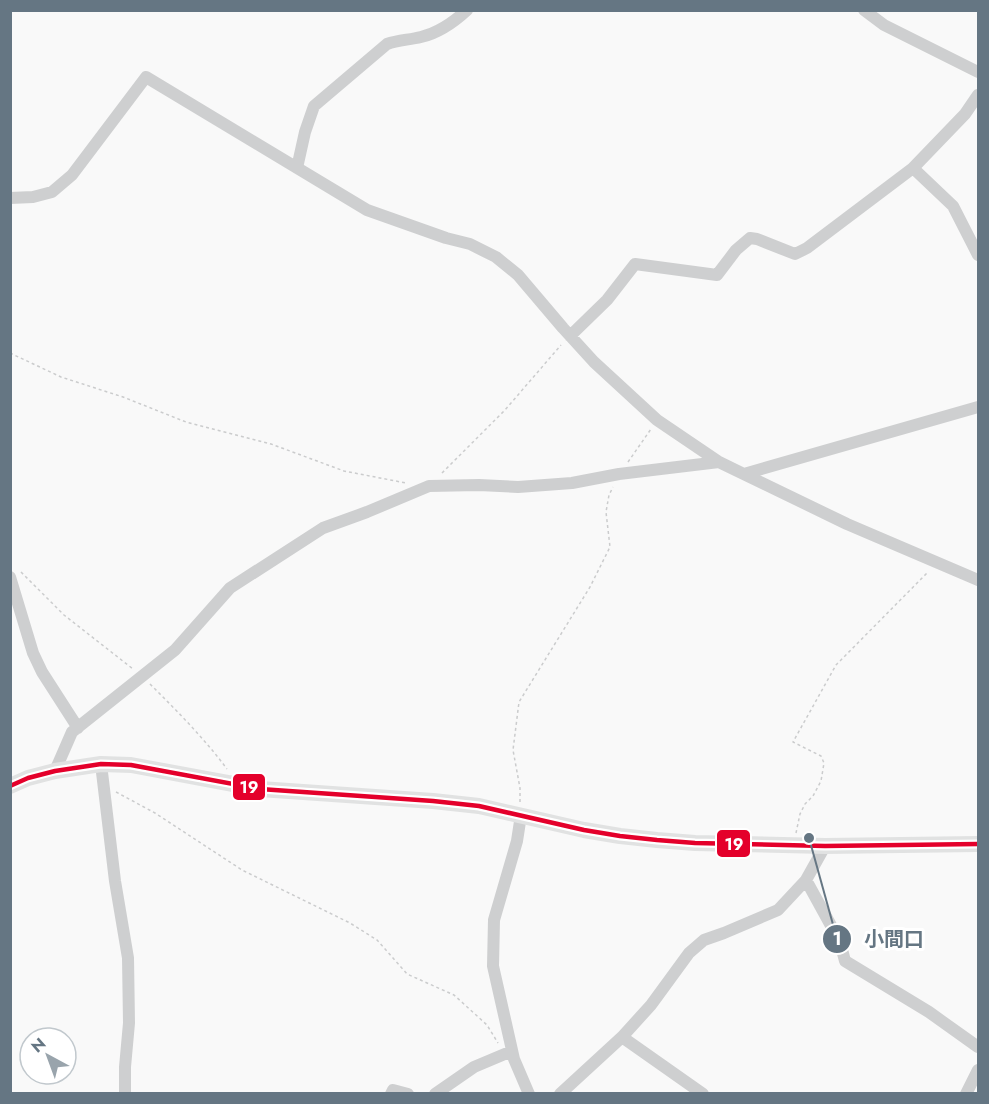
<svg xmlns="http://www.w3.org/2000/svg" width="989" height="1104" viewBox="0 0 989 1104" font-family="Jost,'Noto Sans JP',sans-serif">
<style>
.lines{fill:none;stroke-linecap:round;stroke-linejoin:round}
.path{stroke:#cbcccd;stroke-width:1.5;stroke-dasharray:3 3;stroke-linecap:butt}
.minor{stroke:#cecfd0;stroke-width:12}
.major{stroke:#e1e2e2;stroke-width:16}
.bus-1-casing{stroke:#fff;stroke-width:9}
.bus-1{stroke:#e4002b;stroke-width:4.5}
.leader{fill:none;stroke:#657683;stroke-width:2}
.callout-dot{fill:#657683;stroke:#fff;stroke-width:2}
.mark-label{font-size:18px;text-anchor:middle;font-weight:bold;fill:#fff}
.callout-label{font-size:20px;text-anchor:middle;font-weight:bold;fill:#657683;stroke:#fff;stroke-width:6;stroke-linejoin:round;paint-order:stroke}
.line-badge{stroke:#fff;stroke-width:2}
.badge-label{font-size:16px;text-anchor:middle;font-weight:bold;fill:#fff}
</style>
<rect width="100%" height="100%" fill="#f9f9f9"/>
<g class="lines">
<!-- path -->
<path class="path" d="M10,353L61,377L123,397L186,422L271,444L344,471L406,483
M628,462L651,429
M442,473L505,410L561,345
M21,572L64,615L133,669
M150,684C177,711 204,738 227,769
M116,792L155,813L242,870L350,923L377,940L407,974L454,995L487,1025L498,1043
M520,802V788L513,750L519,702L590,587L610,547L606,512L609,495L613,487
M796,833L800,814L805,804L813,796L821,781L824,763L821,756L793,742L836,665L928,572"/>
<!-- minor -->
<path class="minor" d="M864,10L884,25L978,72
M297,168L305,132L314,106L387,44C398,40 409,40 421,37C438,33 454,22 467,10
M913,168L953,206L978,255
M10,198L33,197L52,192L72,175L146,77L367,210L446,238L470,244L496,257L518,275L563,328L594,362L657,420L719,462L847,524L978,580
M570,336L607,300L635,264L717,275L736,250L750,238L757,239L795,254L807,248L913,168L965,114L978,95
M744,474L978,407
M10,577L33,653L42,672L78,728
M101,764L115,881L128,958L129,1023L125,1067V1094
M55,771L72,732L175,650L230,588L323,528L367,512L429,486L479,485L518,487L572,483L619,474L719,462
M521,815L517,841L494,920L493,966L514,1059L529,1094
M806,880L840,942L845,961L929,1012L978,1047
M622,1037L703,1094
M391,1094L393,1090L408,1094
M435,1094L474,1067L512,1051
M560,1094L622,1037L651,1005L689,953L704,940L724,933L778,910L806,880L825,846
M966,1094L978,1070"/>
<!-- major -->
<path class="major" d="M10,786L28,778L55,771L101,764L131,765L260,789L433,801L479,806L584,830L620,836L657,840L695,843L825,846L978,844"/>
<defs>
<path id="bus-1" d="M10,786L28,778L55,771L101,764L131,765L260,789L433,801L479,806L584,830L620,836L657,840L695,843L825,846L978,844"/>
</defs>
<!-- bus-1 casing -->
<use href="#bus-1" class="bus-1-casing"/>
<!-- bus-1 -->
<use href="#bus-1" class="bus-1"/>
</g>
<!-- callouts -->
<path class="leader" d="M809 838L837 939"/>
<g class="callout-dot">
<circle cx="809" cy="838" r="6"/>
<circle cx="837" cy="939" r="15"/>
</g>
<g class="mark-label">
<text x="837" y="945">1</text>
</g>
<g class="callout-label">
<text x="894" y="946">小間口</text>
</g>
<g class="line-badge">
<rect x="232" y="773" width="34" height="28" rx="6" fill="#e4002b"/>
<rect x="716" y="829" width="35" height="29" rx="6" fill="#e4002b"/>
</g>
<g class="badge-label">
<text x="249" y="793">19</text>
<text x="734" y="850">19</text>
</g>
<!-- border -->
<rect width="989" height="1104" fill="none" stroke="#657683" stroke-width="24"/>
<!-- north arrow -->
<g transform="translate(48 1056) rotate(319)"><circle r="28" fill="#ffffff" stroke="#c1c8cd" stroke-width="1.5"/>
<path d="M0-4.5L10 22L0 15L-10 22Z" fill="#99a4ac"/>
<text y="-9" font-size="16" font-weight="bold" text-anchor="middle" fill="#657683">N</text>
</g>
</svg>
